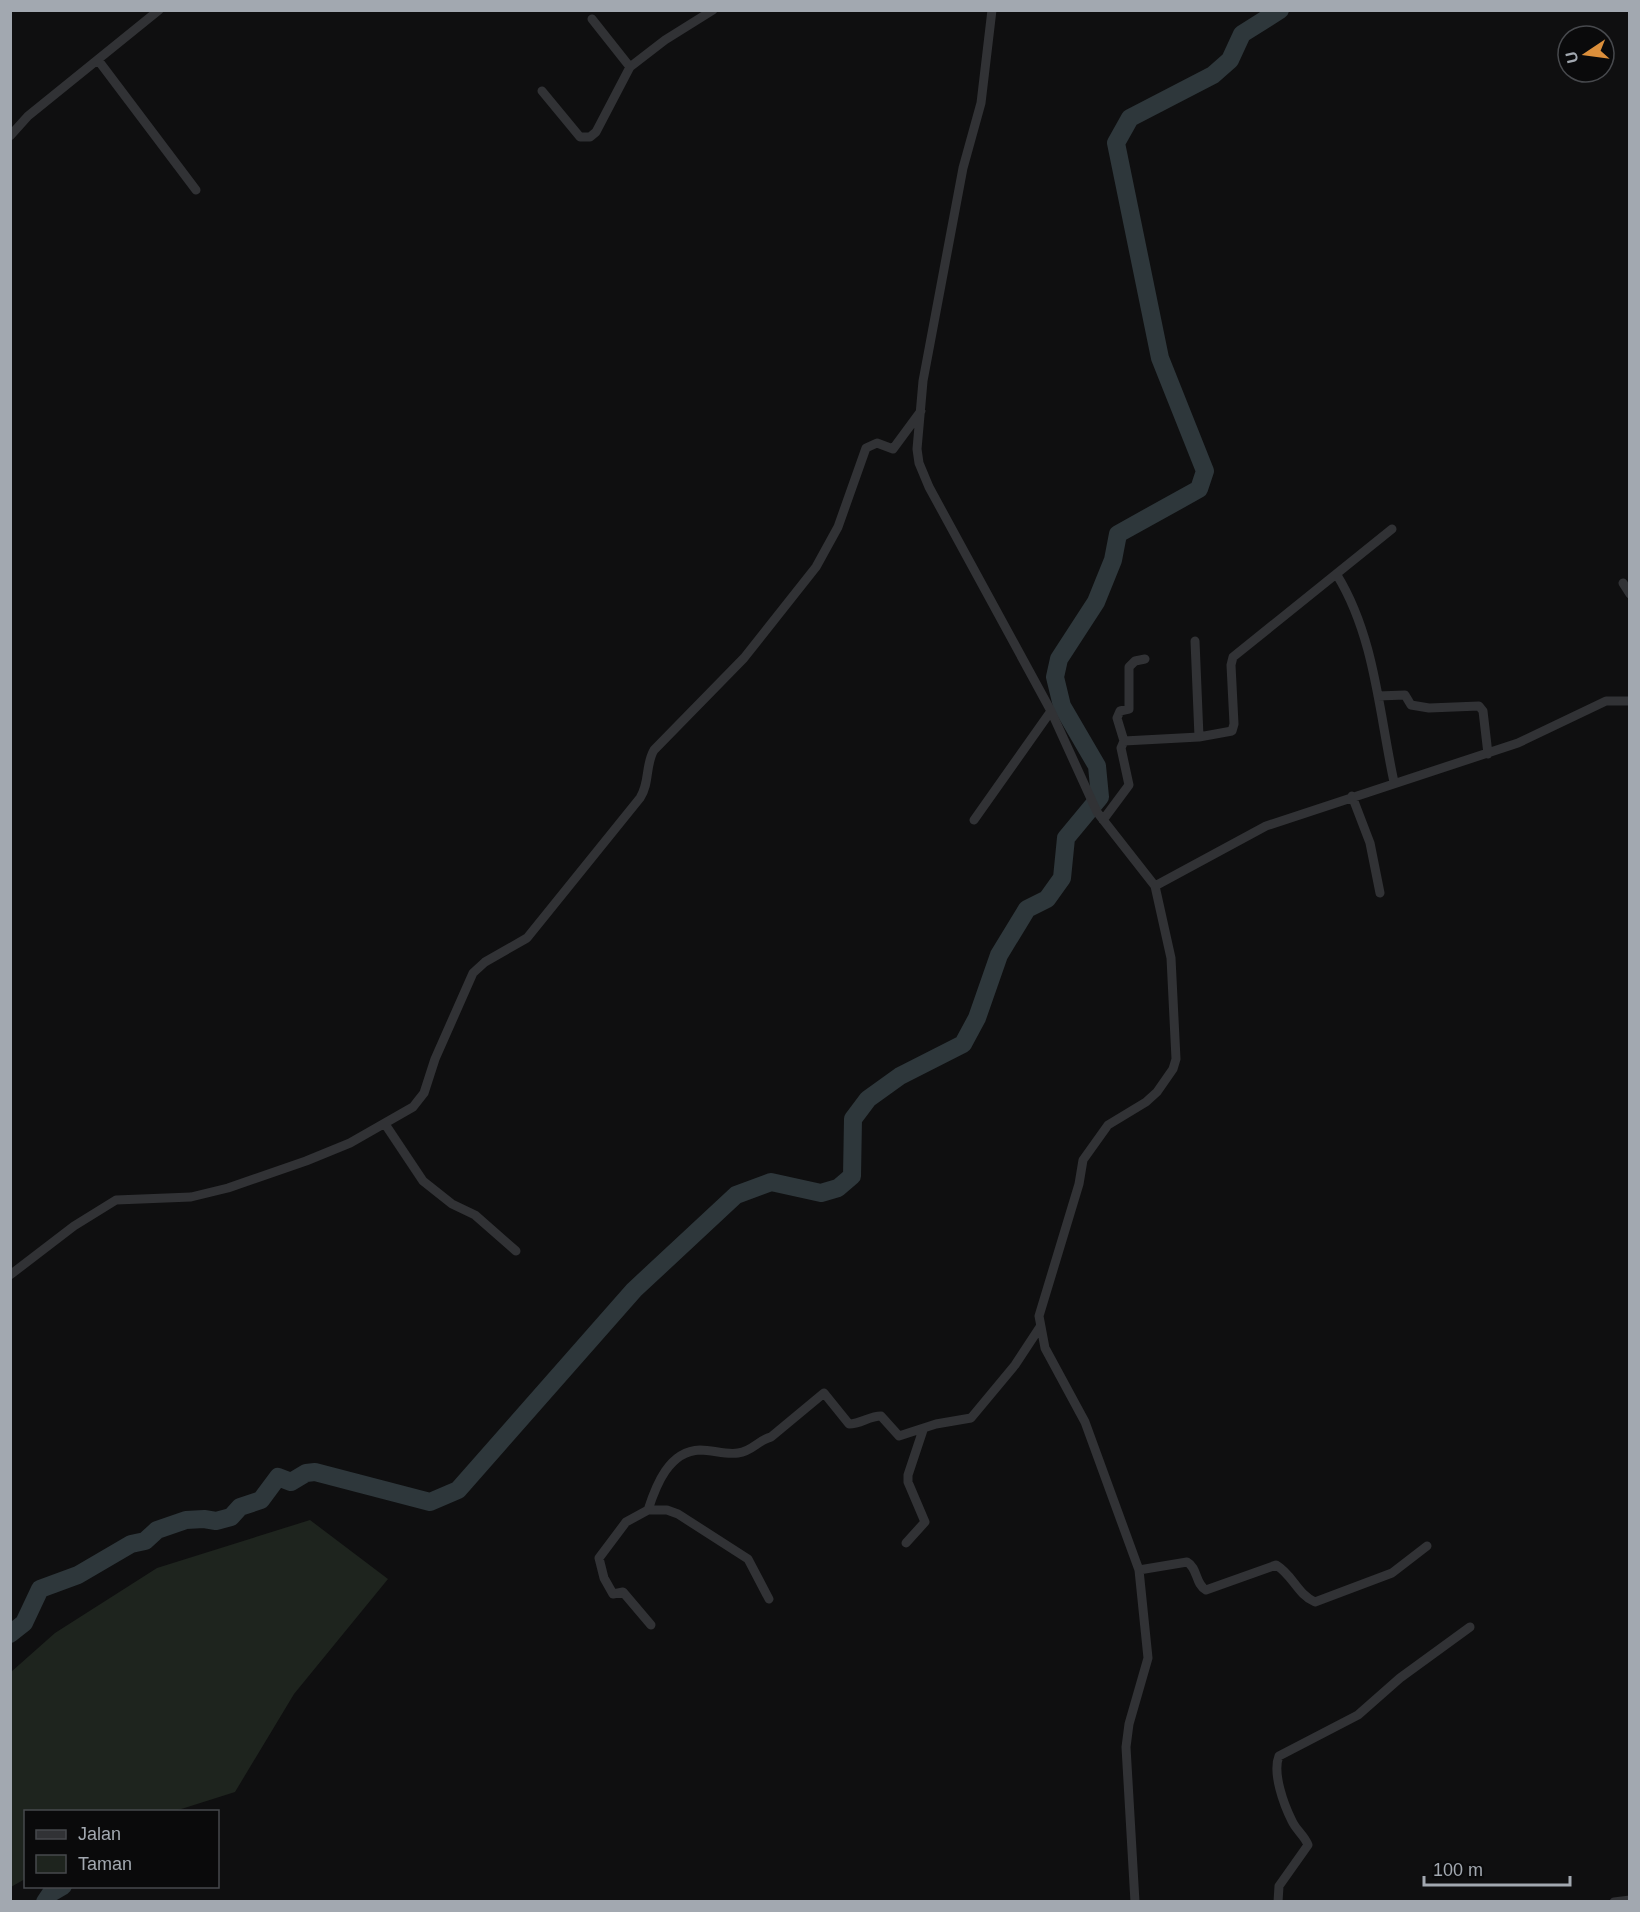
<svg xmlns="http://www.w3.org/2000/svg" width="1640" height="1912" viewBox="0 0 1640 1912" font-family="Arial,sans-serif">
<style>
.green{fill:#1e241e}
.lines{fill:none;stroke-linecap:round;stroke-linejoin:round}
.river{stroke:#2e373b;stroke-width:18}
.minor{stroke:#313235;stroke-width:9}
</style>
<rect width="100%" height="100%" fill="#0f0f10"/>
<!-- green -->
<path class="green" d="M310,1520L388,1579L294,1694L235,1792L175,1811L26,1812L25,1879L11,1887V1672L55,1633L157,1568Z"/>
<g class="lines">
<!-- river -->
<path class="river" d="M10,1634L24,1623L40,1589L78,1575L131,1544L145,1541L157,1530L186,1520L204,1519L216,1521L231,1517L240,1507L261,1500L278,1477L291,1482L306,1473L315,1472L430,1502L458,1490L634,1290L736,1195L771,1182L821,1193L838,1188L852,1176L853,1119L868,1099L900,1076L963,1044L977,1018L999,955L1027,909L1047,899L1062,878L1066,838L1100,797L1097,766L1062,706L1055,677L1059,659L1096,602L1113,560L1118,534L1199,489L1205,471L1160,358L1116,143L1130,118L1213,75L1230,60L1242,34L1280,10
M45,1902L51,1893L63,1886"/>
<!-- minor -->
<path class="minor" d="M992,10L981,103L963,168L923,381L917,449L919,463L929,487L1051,711L1097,812L1155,886L1171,958L1176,1059L1173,1069L1157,1092L1146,1102L1108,1125L1083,1160L1079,1184L1039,1316L1045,1348L1085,1422L1139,1570L1148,1658L1129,1724L1126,1747L1135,1902
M592,19L630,67
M98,60L196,190
M542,91L580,137H590L596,132L630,67L665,40L713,10
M10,136L28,116L159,10
M1337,575C1375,637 1379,713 1394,782
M1623,583L1630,594
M1195,641L1199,737
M1378,696L1405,695L1411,705L1429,708L1479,706L1483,711L1488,754
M1124,741L1117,718L1120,711L1129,709V667L1135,661L1145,659
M1352,796L1370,843L1380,893
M974,820L1051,711
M1103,820L1129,785L1121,748L1124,741L1199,737L1232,731L1234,724L1231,665L1233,657L1392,529
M1155,886L1266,826L1518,743L1606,701H1630
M385,1124L423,1181L452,1204L475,1215L516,1251
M10,1275L74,1226L116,1200L191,1197L228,1188L306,1161L350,1143L413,1107L424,1093L435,1059L473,973L485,962L527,938L640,798C650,783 645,765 654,750L744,658L816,567L838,527L866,448L877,443L893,449L921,411
M648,1510H667L678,1514L748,1559L769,1599
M906,1543L925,1522L908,1482V1475L923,1430
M1139,1570L1187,1562C1198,1568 1195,1584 1206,1590L1276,1565C1293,1575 1297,1594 1315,1602L1392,1573L1427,1546
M651,1625L623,1592L613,1594L604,1578L599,1558L626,1522L648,1510C656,1485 669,1451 700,1450C713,1450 726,1455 738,1453C753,1451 758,1440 771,1437L824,1393L849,1424C861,1424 869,1416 881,1416L899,1436L936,1424L971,1418L1015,1365L1040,1327
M1278,1902L1279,1886L1308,1845C1305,1836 1296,1830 1292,1821C1284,1805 1272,1773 1279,1756L1358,1715L1400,1678L1470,1627
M1614,1902L1630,1900"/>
</g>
<!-- border -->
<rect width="1640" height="1912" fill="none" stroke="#a2a8b0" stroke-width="24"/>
<!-- legend -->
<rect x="24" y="1810" width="195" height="78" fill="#0a0a0b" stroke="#47494d" stroke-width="1.5"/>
<rect x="36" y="1830" width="30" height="9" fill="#313235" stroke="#47494d" stroke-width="1.5"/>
<text x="78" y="1840" font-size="18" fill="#a2a8b0">Jalan</text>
<rect x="36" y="1855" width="30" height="18" fill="#1e241e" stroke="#47494d" stroke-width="1.5"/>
<text x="78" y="1870" font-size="18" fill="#a2a8b0">Taman</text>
<!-- north arrow -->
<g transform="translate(1586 54) rotate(257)"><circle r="28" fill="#0a0a0b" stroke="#47494d" stroke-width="1.5"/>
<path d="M0-4.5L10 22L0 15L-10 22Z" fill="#dc8f3b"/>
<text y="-9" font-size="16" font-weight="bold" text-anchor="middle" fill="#a2a8b0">U</text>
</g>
<!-- scale -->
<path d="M1424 1876v9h146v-9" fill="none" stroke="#a2a8b0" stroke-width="3"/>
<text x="1433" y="1876" font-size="18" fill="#a2a8b0" stroke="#0a0a0b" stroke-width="4.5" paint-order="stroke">100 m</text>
</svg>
